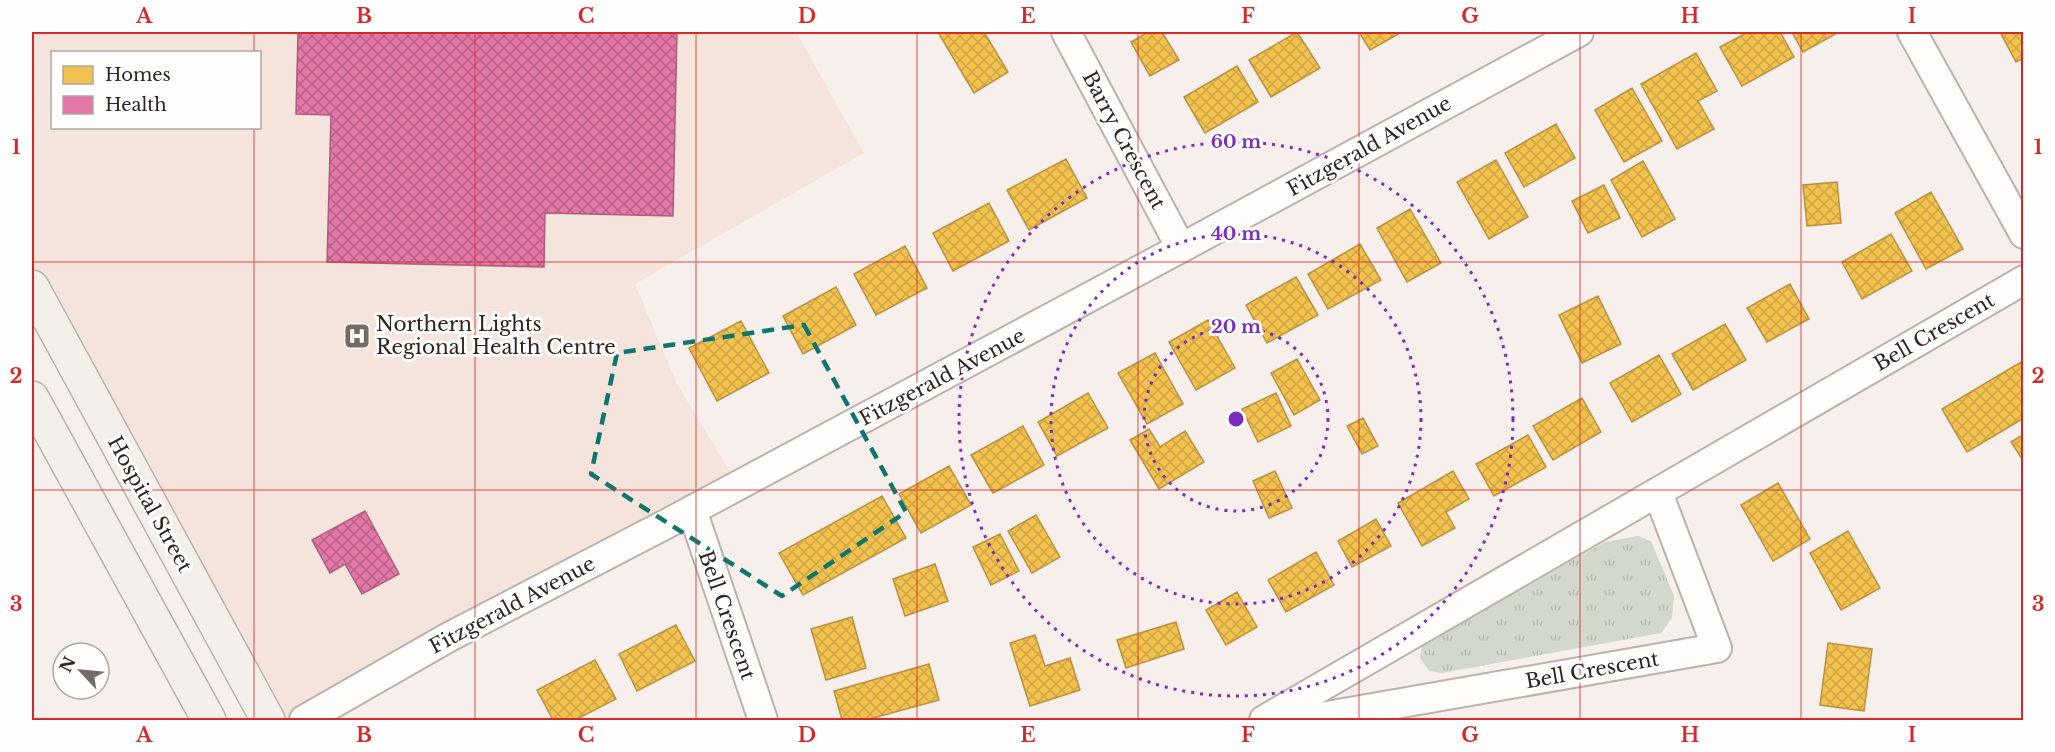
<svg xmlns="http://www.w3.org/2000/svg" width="2055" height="752" viewBox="0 0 2055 752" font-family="'Libre Baskerville',serif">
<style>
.built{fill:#f5e4dc;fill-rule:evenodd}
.grass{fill:url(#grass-tufts)}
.homes{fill:url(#homes-cross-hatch);stroke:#b89240;stroke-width:1.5}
.health{fill:url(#health-cross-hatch);stroke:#ad5e7f;stroke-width:1.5}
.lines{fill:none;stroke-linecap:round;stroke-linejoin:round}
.street-casing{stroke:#bbb2ad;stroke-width:32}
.secondary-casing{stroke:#bbb2ad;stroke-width:36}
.street{stroke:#fefdfc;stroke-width:28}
.secondary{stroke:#f3f0eb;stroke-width:33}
.marked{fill:none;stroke:#0f766e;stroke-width:4.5;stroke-dasharray:12 8;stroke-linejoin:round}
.grid{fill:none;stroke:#d62828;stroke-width:1.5;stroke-opacity:0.55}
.ring{fill:none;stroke:#7b2cbf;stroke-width:3;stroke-dasharray:3 6}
.labels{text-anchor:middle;stroke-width:6;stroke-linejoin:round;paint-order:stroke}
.street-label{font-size:20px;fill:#30241e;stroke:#fefefe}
.poi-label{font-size:20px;fill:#30241e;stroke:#fefefe;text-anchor:start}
.centre{fill:#7b2cbf;stroke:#fefefe;stroke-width:3}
.ring-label{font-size:18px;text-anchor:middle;font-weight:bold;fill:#7b2cbf;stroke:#fefefe;stroke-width:6;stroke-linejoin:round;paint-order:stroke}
.neatline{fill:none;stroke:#d62828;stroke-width:2}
.grid-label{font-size:20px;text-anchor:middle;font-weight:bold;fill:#d62828}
</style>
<defs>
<pattern id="grass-tufts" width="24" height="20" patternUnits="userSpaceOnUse" patternTransform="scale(1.5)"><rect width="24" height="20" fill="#d3d8cc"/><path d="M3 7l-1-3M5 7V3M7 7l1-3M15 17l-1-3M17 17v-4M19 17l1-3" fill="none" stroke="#b5b9af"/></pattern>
<pattern id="homes-cross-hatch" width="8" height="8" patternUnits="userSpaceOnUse" patternTransform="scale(1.5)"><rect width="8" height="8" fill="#f2c14e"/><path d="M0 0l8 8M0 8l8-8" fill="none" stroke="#d0a644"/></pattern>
<pattern id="health-cross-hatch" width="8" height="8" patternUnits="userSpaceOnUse" patternTransform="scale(1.5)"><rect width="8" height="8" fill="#e377a8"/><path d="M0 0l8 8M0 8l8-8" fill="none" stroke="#b86188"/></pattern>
</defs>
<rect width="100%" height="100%" fill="#f6efeb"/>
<!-- built -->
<path class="built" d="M32,32H796L864,153L635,284L676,382L738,485L304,720H268L32,289ZM52,52H260V128H52Z"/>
<!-- grass -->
<path class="grass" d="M1638,536L1651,541L1674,596L1672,618L1661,633L1442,673L1429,671L1420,658L1422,645L1605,542Z"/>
<!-- homes -->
<path class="homes" d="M942,32H984L1008,72L974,93L939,34Z
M1148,32H1162L1179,60L1150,76L1131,42Z
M1297,32L1320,68L1271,97L1249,60Z
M1359,32H1402L1370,50Z
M1748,32H1780L1794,57L1742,86L1720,47Z
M1792,32H1839L1803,52Z
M2000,32H2024V58L2016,62Z
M1696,53L1717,91L1698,101L1714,129L1677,149L1641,84Z
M1237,66L1258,102L1205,133L1184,97Z
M1632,88L1662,141L1624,162L1595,110Z
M1556,124L1575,158L1524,187L1505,153Z
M1066,159L1087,198L1029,230L1007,190Z
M1496,160L1528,217L1489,239L1457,182Z
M1643,161L1675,219L1642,237L1611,180Z
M1837,182L1841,223L1807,226L1803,185Z
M1604,185L1620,218L1588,233L1572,201Z
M1931,192L1963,249L1926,269L1895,213Z
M989,203L1009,241L953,271L933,233Z
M1410,209L1441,263L1407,282L1377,228Z
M1891,234L1912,271L1862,299L1842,262Z
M1360,244L1381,280L1328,309L1308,274Z
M905,246L927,288L876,315L854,274Z
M1296,277L1318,315L1267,343L1246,305Z
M1790,284L1809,319L1767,342L1747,308Z
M836,287L856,325L803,354L783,316Z
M1598,296L1621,344L1582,363L1559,315Z
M1208,320L1235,368L1196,390L1169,342Z
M741,321L769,373L717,401L689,348Z
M1725,324L1746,360L1693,390L1672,354Z
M1155,353L1183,404L1147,424L1118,373Z
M1659,355L1681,394L1632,422L1610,383Z
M1297,359L1320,400L1294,415L1271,373Z
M2021,362L2024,367V418L1967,452L1942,409Z
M1088,393L1108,428L1057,456L1038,422Z
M1276,393L1291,426L1258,442L1242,409Z
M1582,398L1601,432L1553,460L1533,426Z
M1363,418L1378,446L1362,454L1347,426Z
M1023,426L1044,465L993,493L971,455Z
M1149,429L1160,447L1185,431L1204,462L1159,489L1130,440Z
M2024,434V462L2011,442Z
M1528,435L1546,467L1494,496L1476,464Z
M949,466L971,505L921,533L899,494Z
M1275,471L1292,508L1269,518L1253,481Z
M1453,471L1469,499L1446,512L1455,528L1422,546L1398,503Z
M1778,483L1810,539L1773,561L1741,505Z
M882,496L906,538L803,595L779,553Z
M1036,515L1060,557L1032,573L1008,531Z
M1376,519L1391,546L1352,567L1338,541Z
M1848,531L1880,588L1841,610L1810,553Z
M1000,534L1019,571L991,585L973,547Z
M1316,552L1334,585L1286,612L1268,580Z
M935,564L948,601L905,616L893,579Z
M1237,592L1257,627L1226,645L1206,610Z
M852,617L866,668L826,680L811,629Z
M1176,622L1184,649L1126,668L1117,640Z
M676,625L695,661L637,691L619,654Z
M1035,635L1045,666L1070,658L1080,690L1030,706L1010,643Z
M1828,643L1872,649L1864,711L1820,705Z
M595,660L616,699L575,720H553L537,690Z
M929,664L939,700L866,720H842L834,691Z"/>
<!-- health -->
<path class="health" d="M298,32H677L673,216L545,213L544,267L327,262L331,115L296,114Z
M365,511L399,574L362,594L345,564L330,573L312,540Z"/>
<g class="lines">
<defs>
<path id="street" d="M1066,32L1181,248
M1912,32L2024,234
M692,510L763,720
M304,720L449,637L670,522L1181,248L1579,32
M1264,720L2024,280
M1304,720L1717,648L1658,493"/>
<path id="secondary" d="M32,287L268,720
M32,398L209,720"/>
</defs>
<!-- street casing -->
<use href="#street" class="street-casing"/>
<!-- secondary casing -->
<use href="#secondary" class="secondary-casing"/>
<!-- street -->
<use href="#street" class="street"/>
<!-- secondary -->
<use href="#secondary" class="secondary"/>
</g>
<!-- marked area -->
<path class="marked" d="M804,325L906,512L782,596L591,474L617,353Z"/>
<!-- grid -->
<path class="grid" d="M254,32V52M475,32V720M696,32V720M917,32V720M1138,32V720M1359,32V720M1580,32V720M1801,32V720M254,128V720M32,262H2024M32,490H2024"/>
<!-- distance rings -->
<g class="ring">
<circle cx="1236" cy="419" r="92"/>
<circle cx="1236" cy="419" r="185"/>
<circle cx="1236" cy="419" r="277"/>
</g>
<!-- icons -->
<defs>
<symbol id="hospital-square" viewBox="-11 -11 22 22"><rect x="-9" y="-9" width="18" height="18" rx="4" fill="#756b66" stroke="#fefefe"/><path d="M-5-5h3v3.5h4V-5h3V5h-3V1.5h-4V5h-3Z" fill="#fff"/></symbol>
</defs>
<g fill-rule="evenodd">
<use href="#hospital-square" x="342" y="321" width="30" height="30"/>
</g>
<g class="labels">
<!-- street labels -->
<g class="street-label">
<text transform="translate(1124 140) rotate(62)" y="7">Barry Crescent</text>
<text transform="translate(1369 146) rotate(-29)" y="7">Fitzgerald Avenue</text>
<text transform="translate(1934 332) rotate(-30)" y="7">Bell Crescent</text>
<text transform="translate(942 377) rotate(-28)" y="7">Fitzgerald Avenue</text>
<text transform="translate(150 504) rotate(61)" y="7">Hospital Street</text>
<text transform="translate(512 605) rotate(-28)" y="7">Fitzgerald Avenue</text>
<text transform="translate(727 615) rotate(71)" y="7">Bell Crescent</text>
<text transform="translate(1592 670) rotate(-10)" y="7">Bell Crescent</text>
</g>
<!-- poi labels -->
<g class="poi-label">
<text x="376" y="331">Northern Lights<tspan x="376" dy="23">Regional Health Centre</tspan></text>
</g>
</g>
<circle cx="1236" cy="419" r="9" class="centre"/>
<g class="ring-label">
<text x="1236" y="148">60 m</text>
<text x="1236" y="240">40 m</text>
<text x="1236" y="333">20 m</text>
</g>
<!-- border -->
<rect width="2055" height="752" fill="none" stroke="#fefefe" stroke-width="66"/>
<!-- legend -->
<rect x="51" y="51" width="210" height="78" fill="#fefefe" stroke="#aca7a4" stroke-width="1.5"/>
<rect x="63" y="66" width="30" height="18" fill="#f2c14e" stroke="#aca7a4" stroke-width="1.5"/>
<text x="105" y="81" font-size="18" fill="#30241e">Homes</text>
<rect x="63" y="96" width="30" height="18" fill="#e377a8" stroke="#aca7a4" stroke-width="1.5"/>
<text x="105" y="111" font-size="18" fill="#30241e">Health</text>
<!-- north arrow -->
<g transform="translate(81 671) rotate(296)"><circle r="28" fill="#fefefe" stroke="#aca7a4" stroke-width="1.5"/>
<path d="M0-4.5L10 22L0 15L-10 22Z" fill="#756b66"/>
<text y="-9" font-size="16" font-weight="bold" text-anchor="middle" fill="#30241e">N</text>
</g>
<rect x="33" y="33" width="1989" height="686" class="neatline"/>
<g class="grid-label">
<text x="144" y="23">A</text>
<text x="364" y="23">B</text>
<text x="586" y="23">C</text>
<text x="807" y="23">D</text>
<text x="1028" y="23">E</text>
<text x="1248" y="23">F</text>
<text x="1470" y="23">G</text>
<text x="1690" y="23">H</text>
<text x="1912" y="23">I</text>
<text x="16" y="154">1</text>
<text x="2038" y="154">1</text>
<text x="16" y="383">2</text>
<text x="2038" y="383">2</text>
<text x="16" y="611">3</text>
<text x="2038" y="611">3</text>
<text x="144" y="742">A</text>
<text x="364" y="742">B</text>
<text x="586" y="742">C</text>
<text x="807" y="742">D</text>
<text x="1028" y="742">E</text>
<text x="1248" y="742">F</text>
<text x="1470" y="742">G</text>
<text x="1690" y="742">H</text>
<text x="1912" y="742">I</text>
</g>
</svg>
